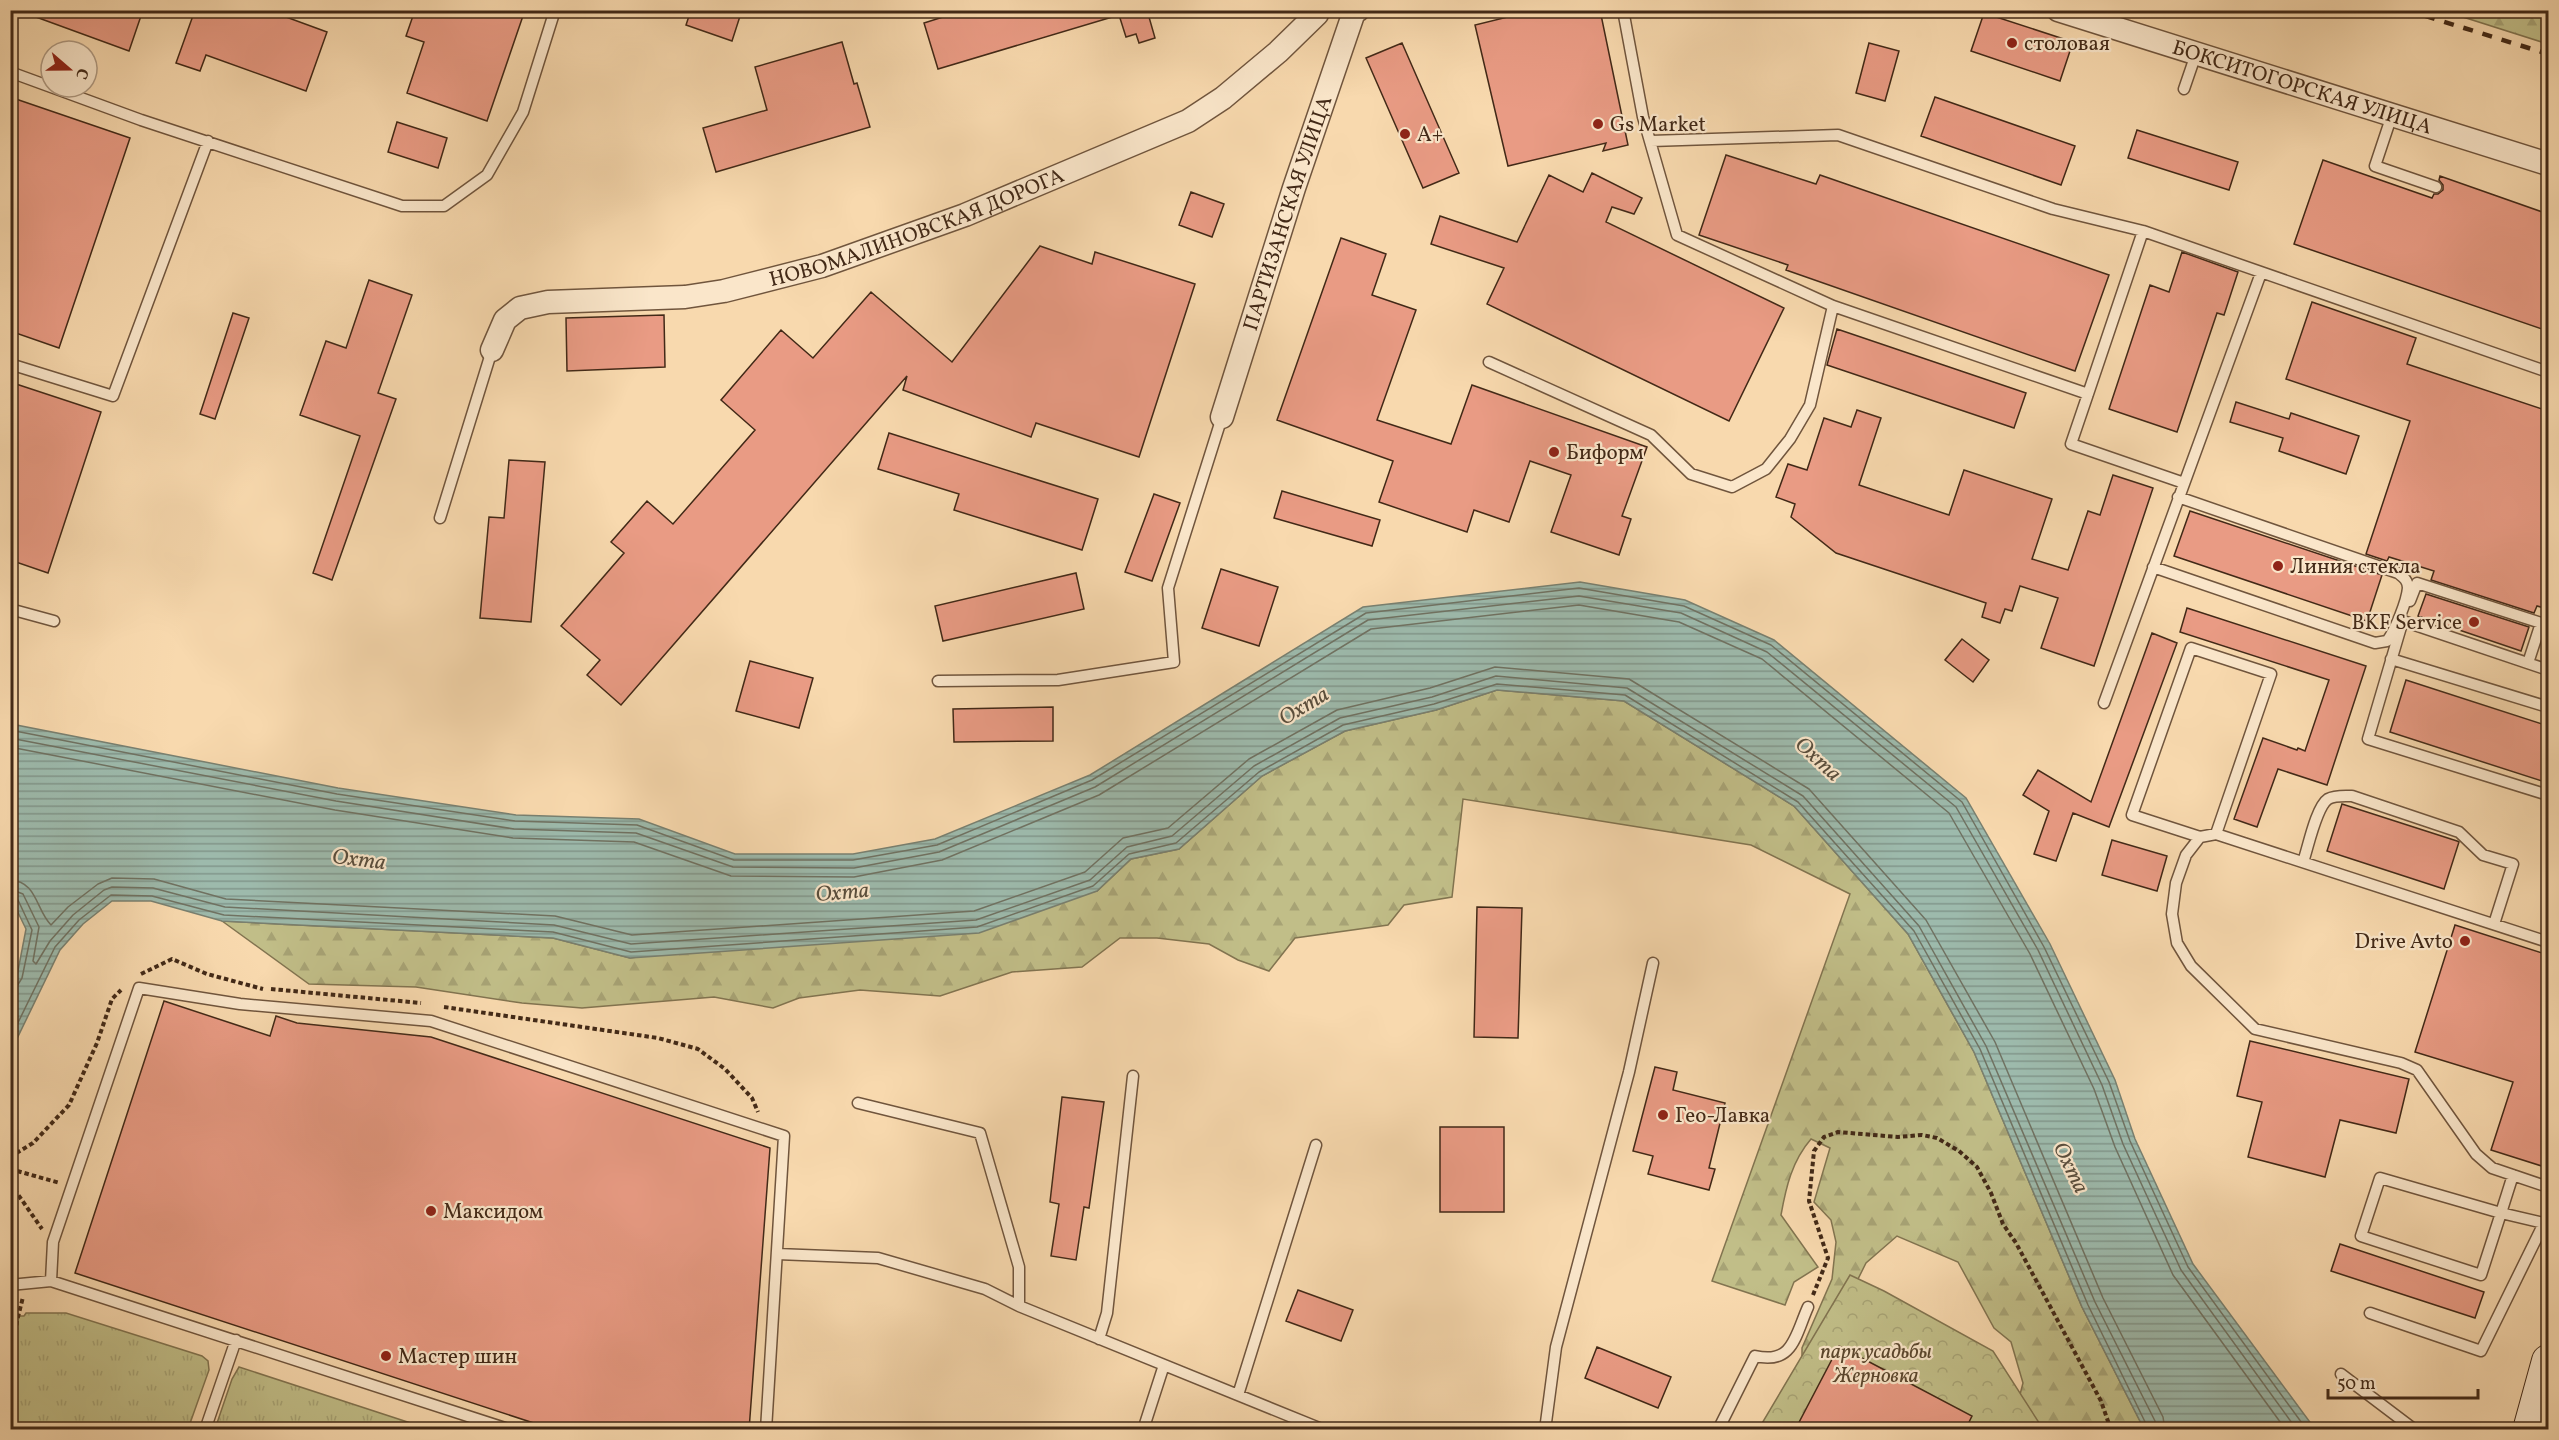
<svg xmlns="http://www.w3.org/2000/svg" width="2559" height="1440" viewBox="0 0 2559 1440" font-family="Vollkorn,serif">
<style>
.grass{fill:url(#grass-tufts);stroke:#827450;stroke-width:1.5}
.forest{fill:url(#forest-firs);stroke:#827450;stroke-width:1.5}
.park{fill:url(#park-crowns);stroke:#827450;stroke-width:1.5}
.water{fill:url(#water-rules);stroke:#798070;stroke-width:1.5}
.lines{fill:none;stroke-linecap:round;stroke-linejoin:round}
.shore{stroke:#707262;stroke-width:1.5}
.building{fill:#e99b84;stroke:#422917;stroke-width:1.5}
.service-casing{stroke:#70553d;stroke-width:13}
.minor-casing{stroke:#70553d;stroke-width:25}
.secondary-casing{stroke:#422917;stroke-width:34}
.path{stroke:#422917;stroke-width:4;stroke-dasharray:4.5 3;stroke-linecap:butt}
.service{stroke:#fae6ca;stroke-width:10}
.minor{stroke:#fae6ca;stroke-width:22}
.secondary{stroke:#fae6ca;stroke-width:32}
.rail{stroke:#422917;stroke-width:4.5;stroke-dasharray:10 10;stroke-linecap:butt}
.poi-dot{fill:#8f2418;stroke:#fae6ca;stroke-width:2}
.labels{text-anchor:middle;stroke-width:4.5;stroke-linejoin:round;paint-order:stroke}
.poi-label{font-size:21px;fill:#422917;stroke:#fae6ca;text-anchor:start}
.street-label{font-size:21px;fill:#422917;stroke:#fae6ca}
.park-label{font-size:21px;font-style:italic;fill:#5b472e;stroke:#fae6ca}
.water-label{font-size:22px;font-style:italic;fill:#594d3c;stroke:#fae6ca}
</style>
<defs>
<pattern id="grass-tufts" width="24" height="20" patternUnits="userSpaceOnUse" patternTransform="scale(1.5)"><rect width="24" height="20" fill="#c1be88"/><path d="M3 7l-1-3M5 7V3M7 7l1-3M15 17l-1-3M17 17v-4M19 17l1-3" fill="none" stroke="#a7a375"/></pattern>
<pattern id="forest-firs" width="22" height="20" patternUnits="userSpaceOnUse" patternTransform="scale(1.5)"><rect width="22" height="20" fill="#c1be88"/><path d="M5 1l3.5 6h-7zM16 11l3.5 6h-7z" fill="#a7a375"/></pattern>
<pattern id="park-crowns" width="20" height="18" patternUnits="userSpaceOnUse" patternTransform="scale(1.5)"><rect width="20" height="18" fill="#c1be88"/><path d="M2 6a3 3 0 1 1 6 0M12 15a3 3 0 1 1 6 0" fill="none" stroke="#a7a375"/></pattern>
<pattern id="water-rules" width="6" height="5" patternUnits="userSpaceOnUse" patternTransform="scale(1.5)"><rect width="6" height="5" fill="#9dbaac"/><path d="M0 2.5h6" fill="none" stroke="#82978b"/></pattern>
</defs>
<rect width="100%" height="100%" fill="#f8d9ae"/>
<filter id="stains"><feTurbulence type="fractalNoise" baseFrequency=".00333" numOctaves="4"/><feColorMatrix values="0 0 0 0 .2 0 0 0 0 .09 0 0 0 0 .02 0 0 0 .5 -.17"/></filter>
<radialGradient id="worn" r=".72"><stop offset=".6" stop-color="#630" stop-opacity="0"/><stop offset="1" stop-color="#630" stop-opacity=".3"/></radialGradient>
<!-- grass -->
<path class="grass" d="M26,1313H66L202,1356L208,1361L209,1370L188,1429H11V1316H24Z
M239,1367L429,1429H215L232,1379Z"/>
<!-- forest -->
<path class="forest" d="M2533,11L2548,15V44L2444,11Z
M1497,690L1624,701L1794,806L1908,934L1974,1052L2082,1307L2144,1429H2011L2023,1383L2011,1342L1994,1328L1958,1262L1897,1236L1866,1263L1831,1333L1802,1366V1348L1832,1279L1836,1242L1831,1220L1814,1202L1830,1148L1811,1139C1792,1161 1786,1187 1781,1215L1818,1267L1794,1282L1785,1305L1712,1281L1850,894L1751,845L1463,799L1452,897L1404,905L1388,925L1295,938L1269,971L1238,960L1209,944L1157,938H1120L1082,967L1012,972L940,996L860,990L799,998L773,1008L714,997L582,1008L522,1003L416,987L309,984L222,921L553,938L630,958L1097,891L1131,859L1179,849L1262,776L1345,731L1436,710Z"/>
<!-- park -->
<path class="park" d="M1850,1275L1884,1291L1993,1351L2043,1429L1758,1430Z"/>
<!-- water -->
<path class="water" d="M1580,582L1685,600L1774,640L1966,798L2050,944L2115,1080L2135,1139L2193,1264L2315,1429H2144L2082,1307L1974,1052L1908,934L1794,806L1624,701L1497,690L1436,710L1345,731L1262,776L1179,849L1131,859L1097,891L979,933L630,958L553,938L222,921L151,901H112L83,924L60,950L11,1051V985L17,976L26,929L11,898V724L338,788L516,815L639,819L735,854H853L935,839L1090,775L1363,607Z"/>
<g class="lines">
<!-- shore -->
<path class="shore" d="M10,730L337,794L515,821L637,825L734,860H853L937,845L1092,780L1366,613L1579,588L1684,606L1771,645L1962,802L2044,947L2109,1082L2130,1141L2188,1267L2307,1430
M10,738L336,801L514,829L636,833L733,867L854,868L939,852L1095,787L1368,620L1579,596L1681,613L1767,652L1956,807L2038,950L2102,1085L2123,1144L2181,1270L2297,1430
M10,747L335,810L513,838L634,842L731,876L854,877L942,860L1099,795L1371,629L1579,605L1679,622L1762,659L1949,813L2030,954L2094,1089L2115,1147L2173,1275L2286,1430
M10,880C37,881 36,910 51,925L68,907L98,884L112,878L154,879L226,899L555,916L632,935L974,911L1085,872L1123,838L1168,828L1249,759L1337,710L1430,688L1495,667L1629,679L1809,789L1926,920L1995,1042L2103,1298L2163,1417L2165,1430
M10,889L23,894L39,927L33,961L36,964L50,941L73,915L104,890L112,887L153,888L225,907L554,925L631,944L976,920L1090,880L1127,847L1172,836L1254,766L1340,718L1432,697L1496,676L1627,688L1803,796L1919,926L1986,1046L2095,1302L2155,1421L2156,1430
M10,897L18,900L32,930L22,978L17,986L10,987
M10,1039L55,947L79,920L111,895L152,896L224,915L553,932L631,952L977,927L1093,886L1129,854L1176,843L1259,772L1343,725L1434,704L1497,684L1625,695L1798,802L1914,931L1980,1049L2088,1305L2149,1430"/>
</g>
<!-- building -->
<path class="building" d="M26,10H143L129,51L25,13Z
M195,10H267L327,32L306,91L206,55L200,71L176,63Z
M415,10H525L487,121L407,93L424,42L406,36Z
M691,10H742L732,41L686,25Z
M965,10H1147L1155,38L1139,43L1136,34L1126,37L1119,15L938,69L924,23Z
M1536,10H1600L1628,145L1603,151L1606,143L1508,166L1475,25Z
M1984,13L2073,42L2060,81L1971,51Z
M842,42L854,84L857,83L870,127L716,172L703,128L767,110L755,67Z
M1402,43L1459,173L1423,188L1366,58Z
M1869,43L1899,51L1885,101L1856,93Z
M10,97L130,138L59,348L10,331Z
M1935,97L2075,146L2061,185L1921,136Z
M397,122L447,138L438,168L388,152Z
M2137,130L2238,162L2229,190L2128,158Z
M1726,155L1816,184L1820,175L2109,275L2075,371L1786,270L1788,265L1699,235Z
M2323,160L2432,198L2434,194H2438L2443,190V185L2439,180L2440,176L2548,214V331L2294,244Z
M1592,173L1642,198L1634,214L1612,207L1606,222L1784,308L1729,421L1487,304L1504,268L1431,244L1440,216L1517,242L1549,175L1583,192Z
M1191,192L1224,204L1212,237L1179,225Z
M1341,238L1386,254L1372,295L1416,310L1377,420L1451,444L1472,385L1647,447L1622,516L1631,519L1619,555L1551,532L1571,475L1530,461L1509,522L1474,510L1467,532L1379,502L1393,461L1277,420Z
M1040,246L1092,264L1095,252L1195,284L1139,457L1036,423L1031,437L903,390L907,376L621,705L587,675L600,660L561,626L624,553L611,542L647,501L673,524L755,430L721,400L781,330L813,358L871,292L952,362Z
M2182,252L2238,272L2224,315L2217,313L2177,432L2109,409L2150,285L2169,292Z
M369,280L412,295L378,393L396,399L332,580L313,573L360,436L300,415L326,341L346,348Z
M2312,302L2416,338L2407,364L2548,411V609L2537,606L2534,613L2431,580L2434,571L2389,557L2387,561L2366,554L2410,421L2286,379Z
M233,313L249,318L215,419L200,414Z
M664,315L665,367L567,371L566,318Z
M1837,329L2026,393L2014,428L1827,365Z
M10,382L101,412L48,573L10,560Z
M2236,402L2289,419L2291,413L2359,436L2346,474L2279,451L2283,438L2230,422Z
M1857,410L1881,418L1859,485L1949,515L1964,470L2052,499L2032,559L2068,570L2088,511L2100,515L2113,475L2153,488L2094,666L2041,648L2058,598L2020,586L2012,611L2005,609L2000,623L1982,617L1986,603L1836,553L1791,517L1795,504L1776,497L1788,464L1807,470L1824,418L1851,427Z
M889,433L1098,499L1082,550L954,510L959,494L878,469Z
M509,460L545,462L531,622L480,618L489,517L504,518Z
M1282,491L1380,520L1372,546L1274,518Z
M1154,494L1180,503L1152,581L1125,572Z
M2190,511L2382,575L2367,621L2174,556Z
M1221,569L1278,587L1259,646L1202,628Z
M1076,573L1084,609L943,641L935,606Z
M2426,594L2529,627L2521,651L2418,616Z
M2187,608L2366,666L2327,785L2278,769L2257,827L2234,819L2263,738L2297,750L2298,748L2305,751L2329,680L2180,632Z
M2152,633L2177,643L2109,827L2073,813L2056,861L2034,854L2049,811L2023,795L2038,770L2091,802Z
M1962,639L1989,660L1973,682L1945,660Z
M750,661L813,678L799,728L736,711Z
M2406,680L2548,726V783L2390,732Z
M1053,707V741L954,742L953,709Z
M2342,804L2457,841L2459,842L2444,889L2327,851Z
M2112,840L2167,856L2157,891L2102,875Z
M1477,907L1522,908L1518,1038L1474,1037Z
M2455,925L2548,955V1168L2491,1150L2513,1082L2415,1052Z
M164,1001L270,1036L276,1016L297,1023L431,1037L770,1148L749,1430H555L75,1273Z
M2250,1041L2409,1079L2396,1133L2340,1120L2325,1177L2248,1157L2262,1102L2237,1096Z
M1655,1067L1677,1072L1673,1090L1725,1103L1709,1168L1715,1169L1709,1190L1648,1174L1653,1156L1633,1151Z
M1062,1097L1104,1102L1089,1208L1084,1207L1076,1260L1051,1256L1059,1204L1050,1202Z
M1440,1127H1504V1212H1440Z
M2340,1244L2484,1292L2475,1318L2331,1271Z
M1298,1290L1353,1310L1341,1341L1286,1321Z
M1839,1346L1972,1416L1965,1430H1795Z
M1597,1347L1671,1377L1658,1408L1585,1378Z"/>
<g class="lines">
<defs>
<path id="service" d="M1623,10L1643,117L1677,235L1833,306L2088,394L2143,231
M10,72L51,87
M51,87L141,120L402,206H444L487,175L523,112L555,10
M2184,89L2196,54
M2392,115L2375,166L2436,187
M1651,141L1838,135L2053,209L2143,231L2548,372
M1489,362L1651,435L1691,474L1732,487L1766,469L1790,439L1810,405L1833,306
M10,364L113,396L208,141
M2088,394L2071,444L2184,483
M440,518L492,350
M2153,567L2375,643L2387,641C2395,631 2407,601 2408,588C2408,580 2403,577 2398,573L2178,497
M2410,601L2417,583L2541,623L2528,663
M10,609L54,621
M2403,621L2548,670
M2401,627L2368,739L2548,795
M2391,659L2548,707
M938,681L1058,680L1174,662L1168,588L1222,417
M2104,703L2261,273
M2200,837L2132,815L2191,648L2271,674L2216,834
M2303,862C2308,848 2316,807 2328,799C2335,795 2345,796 2352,796L2459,832L2483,855L2513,864L2494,924
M2548,905V908
M2548,942L2216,834L2200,837L2186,855L2176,883L2172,914L2177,943L2191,966L2255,1029L2401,1063L2417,1070L2476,1154L2492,1168L2548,1187
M858,1103L980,1133L1019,1267V1306
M2513,1175L2501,1213L2548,1224
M2380,1178L2501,1213L2481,1275L2361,1236Z
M777,1254L878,1258L985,1289L1019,1306L1324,1430
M51,1281L53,1242L139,988L240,1004L431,1021L784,1136L766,1430
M10,1285L51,1281L511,1430
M2370,1313L2481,1351L2544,1223
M1099,1339L1107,1313L1133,1076
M2341,1374L2415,1430
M1238,1395L1316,1145
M205,1430L236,1340
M1143,1430L1164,1365
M1545,1430L1556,1347L1629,1072L1653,963
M1718,1430L1755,1356C1793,1365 1795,1336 1808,1307"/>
<g id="minor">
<path id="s1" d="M2058,10L2548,164"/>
<path id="s2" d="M492,350L505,320L520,308L548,302L685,297L724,291L822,266L965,215L1188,121L1223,98L1278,52L1317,14"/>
<path id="s3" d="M1222,417L1294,188L1354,12L1358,10"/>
</g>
<path id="secondary" d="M2529,1430L2548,1361"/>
</defs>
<!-- service casing -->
<use href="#service" class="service-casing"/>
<!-- minor casing -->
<use href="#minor" class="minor-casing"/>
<!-- secondary casing -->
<use href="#secondary" class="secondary-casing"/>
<!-- path -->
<path class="path" d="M10,930V942
M141,974L172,959L207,974L263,989
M271,989L421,1003
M444,1007L658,1038L698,1049L725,1069L752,1098L758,1112
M10,1157L33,1143L69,1105L97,1043L112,999L121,990
M10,1169L60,1183
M10,1183L42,1229
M1813,1295L1828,1258L1809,1201L1814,1151L1824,1137L1838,1132L1898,1137L1922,1135L1937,1138L1959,1151L1977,1167L1991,1193L2003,1224L2016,1243L2101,1401L2111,1430
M10,1385L17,1321L23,1297
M548,1430L549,1428"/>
<!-- service -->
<use href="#service" class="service"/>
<!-- minor -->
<use href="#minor" class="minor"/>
<!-- secondary -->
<use href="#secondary" class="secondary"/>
<!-- rail -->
<path class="rail" d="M2406,10L2548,54"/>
</g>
<!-- markers -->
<g class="poi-dot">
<circle cx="2012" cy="43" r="6"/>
<circle cx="1598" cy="124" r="6"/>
<circle cx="1405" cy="134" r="6"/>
<circle cx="1554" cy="452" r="6"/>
<circle cx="2278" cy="566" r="6"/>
<circle cx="2474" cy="622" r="6"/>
<circle cx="2465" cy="941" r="6"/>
<circle cx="1663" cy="1115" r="6"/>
<circle cx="431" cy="1211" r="6"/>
<circle cx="386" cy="1356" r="6"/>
</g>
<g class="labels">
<!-- poi labels -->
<g class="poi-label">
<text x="2024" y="50">столовая</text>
<text x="1610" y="131">Gs Market</text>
<text x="1417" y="141">А+</text>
<text x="1566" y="459">Биформ</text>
<text x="2290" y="573">Линия стекла</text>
<text x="2462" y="629" text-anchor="end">BKF Service</text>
<text x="2453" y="948" text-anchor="end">Drive Avto</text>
<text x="1675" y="1122">Гео-Лавка</text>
<text x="443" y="1218">Максидом</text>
<text x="398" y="1363">Мастер шин</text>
</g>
<!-- street labels -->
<g class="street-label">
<text dy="7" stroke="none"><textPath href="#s1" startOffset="256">БОКСИТОГОРСКАЯ УЛИЦА</textPath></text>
<text dy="7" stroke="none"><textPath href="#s3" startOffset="214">ПАРТИЗАНСКАЯ УЛИЦА</textPath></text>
<text dy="7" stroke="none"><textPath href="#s2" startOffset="460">НОВОМАЛИНОВСКАЯ ДОРОГА</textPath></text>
</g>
<!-- park labels -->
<g class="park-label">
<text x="1876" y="1358">парк усадьбы<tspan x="1876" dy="24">Жерновка</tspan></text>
</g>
<!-- water labels -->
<g class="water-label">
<text transform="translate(1303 705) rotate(-31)" y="8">Охта</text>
<text transform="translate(1819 758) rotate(43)" y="8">Охта</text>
<text transform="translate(359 858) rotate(7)" y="8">Охта</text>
<text transform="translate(842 891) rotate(-5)" y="8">Охта</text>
<text transform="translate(2072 1167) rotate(64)" y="8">Охта</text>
</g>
</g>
<!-- margin -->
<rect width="2559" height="1440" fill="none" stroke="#f8d9ae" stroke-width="36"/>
<rect x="12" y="12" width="2535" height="1416" fill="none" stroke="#422917" stroke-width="3"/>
<rect x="18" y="18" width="2523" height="1404" fill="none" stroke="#422917" stroke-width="1.5"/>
<!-- north arrow -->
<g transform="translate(69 69) rotate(110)"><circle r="28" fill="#fae6ca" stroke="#b09a82" stroke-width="1.5"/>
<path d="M0-4.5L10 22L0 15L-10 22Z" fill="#8f2418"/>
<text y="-9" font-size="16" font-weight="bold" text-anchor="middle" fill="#422917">С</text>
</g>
<!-- scale -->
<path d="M2328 1389v9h150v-9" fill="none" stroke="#422917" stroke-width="3"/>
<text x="2337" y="1389" font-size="18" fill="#422917" stroke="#fae6ca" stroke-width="4.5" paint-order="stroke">50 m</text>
<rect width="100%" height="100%" filter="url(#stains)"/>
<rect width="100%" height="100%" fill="url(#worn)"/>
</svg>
